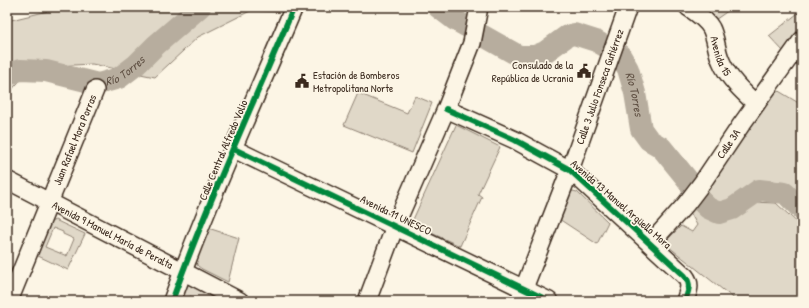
<svg xmlns="http://www.w3.org/2000/svg" width="809" height="308" viewBox="0 0 809 308" font-family="'Patrick Hand',sans-serif">
<style>
.green{fill:#e0d8c8;stroke:#8e8173;fill-rule:evenodd}
.lines{fill:none;stroke-linecap:round;stroke-linejoin:round}
.river{stroke:#b7ad9e;stroke-width:22}
.minor-casing{stroke:#3b2a1e;stroke-width:20}
.minor{stroke:#fcf5e5;stroke-width:17}
.cycleway-casing{stroke:#fcf5e5;stroke-width:8}
.cycleway{stroke:#00873e;stroke-width:6}
.labels{text-anchor:middle;stroke-width:3.5;stroke-linejoin:round;paint-order:stroke}
.street-label{font-size:11px;fill:#3b2a1e;stroke:#fcf5e5}
.poi-label{font-size:11px;fill:#3b2a1e;stroke:#fcf5e5;text-anchor:end}
.water-label{font-size:12px;font-style:italic;fill:#605144;stroke:#fcf5e5}
</style>
<rect width="100%" height="100%" fill="#fcf5e5"/>
<filter id="ink" filterUnits="userSpaceOnUse"><feTurbulence type="fractalNoise" baseFrequency=".025" numOctaves="2"/><feDisplacementMap in="SourceGraphic" scale="8" xChannelSelector="R" yChannelSelector="G"/><feConvolveMatrix kernelMatrix="1 2 1 2 8 2 1 2 1" color-interpolation-filters="sRGB"/></filter>
<g filter="url(#ink)">
<!-- green -->
<path class="green" d="M65,7H280L278,12L252,10L198,37L155,77L92,64L56,66H33L8,94L7,92V21Z
M696,7H731L732,8L712,22Z
M802,10V32L784,52L769,36Z
M777,90L802,105V210L785,193L759,190L722,209L718,204L712,205L702,193Z
M358,93L407,113L415,96L432,103L412,153L344,125Z
M456,125L500,147L478,194L482,197L460,246L411,224Z
M573,191L577,192L608,222L597,244L559,219L570,192Z
M751,202L776,203L802,227V301H737L664,243L681,226L692,232L697,225L690,212L697,204L712,218L735,215Z
M55,220L85,234L68,270L36,255L51,222ZM53,228L63,232V234L74,239L67,256L45,247Z
M208,228L239,238L228,282L202,269C200,267 198,267 197,265C194,258 205,235 208,228Z
M185,281L222,301H206L190,296L188,301H178Z"/>
<g class="lines">
<!-- river -->
<g class="river">
<path id="s1" d="M438,7L455,20L519,56H535L545,52L567,36L574,34L596,41L620,55L628,69L635,93L641,129L649,140L661,147L687,179L700,200L708,208L719,213L732,209L759,190L785,193L802,210"/>
<path id="s2" d="M7,75L20,70L46,71L98,84L119,78L136,65L156,45L200,7"/>
</g>
<defs>
<g id="minor">
<path id="s3" d="M688,7C695,12 706,19 711,28C716,38 716,50 721,61C728,78 742,91 756,104"/>
<path d="M446,109L515,140L570,170L685,276C692,285 688,291 685,301"/>
<path d="M234,149L549,301"/>
<path id="s4" d="M7,180L240,301"/>
<path id="s5" d="M651,243L686,204L702,183L741,125L802,40"/>
<path id="s6" d="M9,301L95,90"/>
<path d="M172,301C208,201 253,104 294,7"/>
<path d="M367,301L395,226L446,109L472,43L479,7"/>
<path id="s7" d="M519,301L570,170L628,7"/>
</g>
</defs>
<!-- minor casing -->
<use href="#minor" class="minor-casing"/>
<!-- minor -->
<use href="#minor" class="minor"/>
<defs>
<path id="cycleway" d="M446,109L515,140L570,170L685,276C692,285 688,291 685,301
M234,149L549,301
M172,301C208,201 253,104 294,7"/>
</defs>
<!-- cycleway casing -->
<use href="#cycleway" class="cycleway-casing"/>
<!-- cycleway -->
<use href="#cycleway" class="cycleway"/>
</g>
</g>
<!-- icons -->
<defs>
<symbol id="civic-bare" viewBox="-9 -9 18 18"><path d="M-.6-6.5H3V-4.5H.6V-3L4-1V1h2V6H-6V1h2V-1L-.6-3ZM-1.2 2.5V6h2.4V2.5Z" fill="#3b2a1e" stroke="#fcf5e5" stroke-width="2.5" paint-order="stroke"/></symbol>
</defs>
<g fill-rule="evenodd">
<use href="#civic-bare" x="574" y="61" width="20" height="20"/>
<use href="#civic-bare" x="292" y="71" width="20" height="20"/>
</g>
<g class="labels">
<!-- street labels -->
<g class="street-label">
<text dy="4" stroke="none"><textPath href="#s3" startOffset="61">Avenida 15</textPath></text>
<text dy="4" stroke="none"><textPath href="#s7" startOffset="229">Calle 3 Julio Fonseca Gutiérrez</textPath></text>
<text dy="4" stroke="none"><textPath href="#s6" startOffset="174">Juan Rafael Mora Porras</textPath></text>
<text dy="4" stroke="none"><textPath href="#s5" startOffset="126">Calle 3A</textPath></text>
<text transform="translate(223 150) rotate(-67)" y="4">Calle Central Alfredo Volio</text>
<text transform="translate(621 204) rotate(41)" y="4">Avenida 13 Manuel Argüello Mora</text>
<text transform="translate(396 215) rotate(26)" y="4">Avenida 11 UNESCO</text>
<text dy="4" stroke="none"><textPath href="#s4" startOffset="119">Avenida 9 Manuel María de Peralta</textPath></text>
</g>
<!-- poi labels -->
<g class="poi-label">
<text x="573" y="69">Consulado de la<tspan x="573" dy="13">República de Ucrania</tspan></text>
<text x="313" y="79" text-anchor="start">Estación de Bomberos<tspan x="313" dy="13">Metropolitana Norte</tspan></text>
</g>
<!-- water labels -->
<g class="water-label">
<text dy="4" stroke="none"><textPath href="#s2" startOffset="124">Río Torres</textPath></text>
<text dy="4" stroke="none"><textPath href="#s1" startOffset="249">Río Torres</textPath></text>
</g>
</g>
<!-- margin -->
<rect width="809" height="308" fill="none" stroke="#fcf5e5" stroke-width="24"/>
<rect x="12" y="12" width="785" height="284" fill="none" stroke="#3b2a1e" stroke-width="1.5" filter="url(#ink)"/>
</svg>
